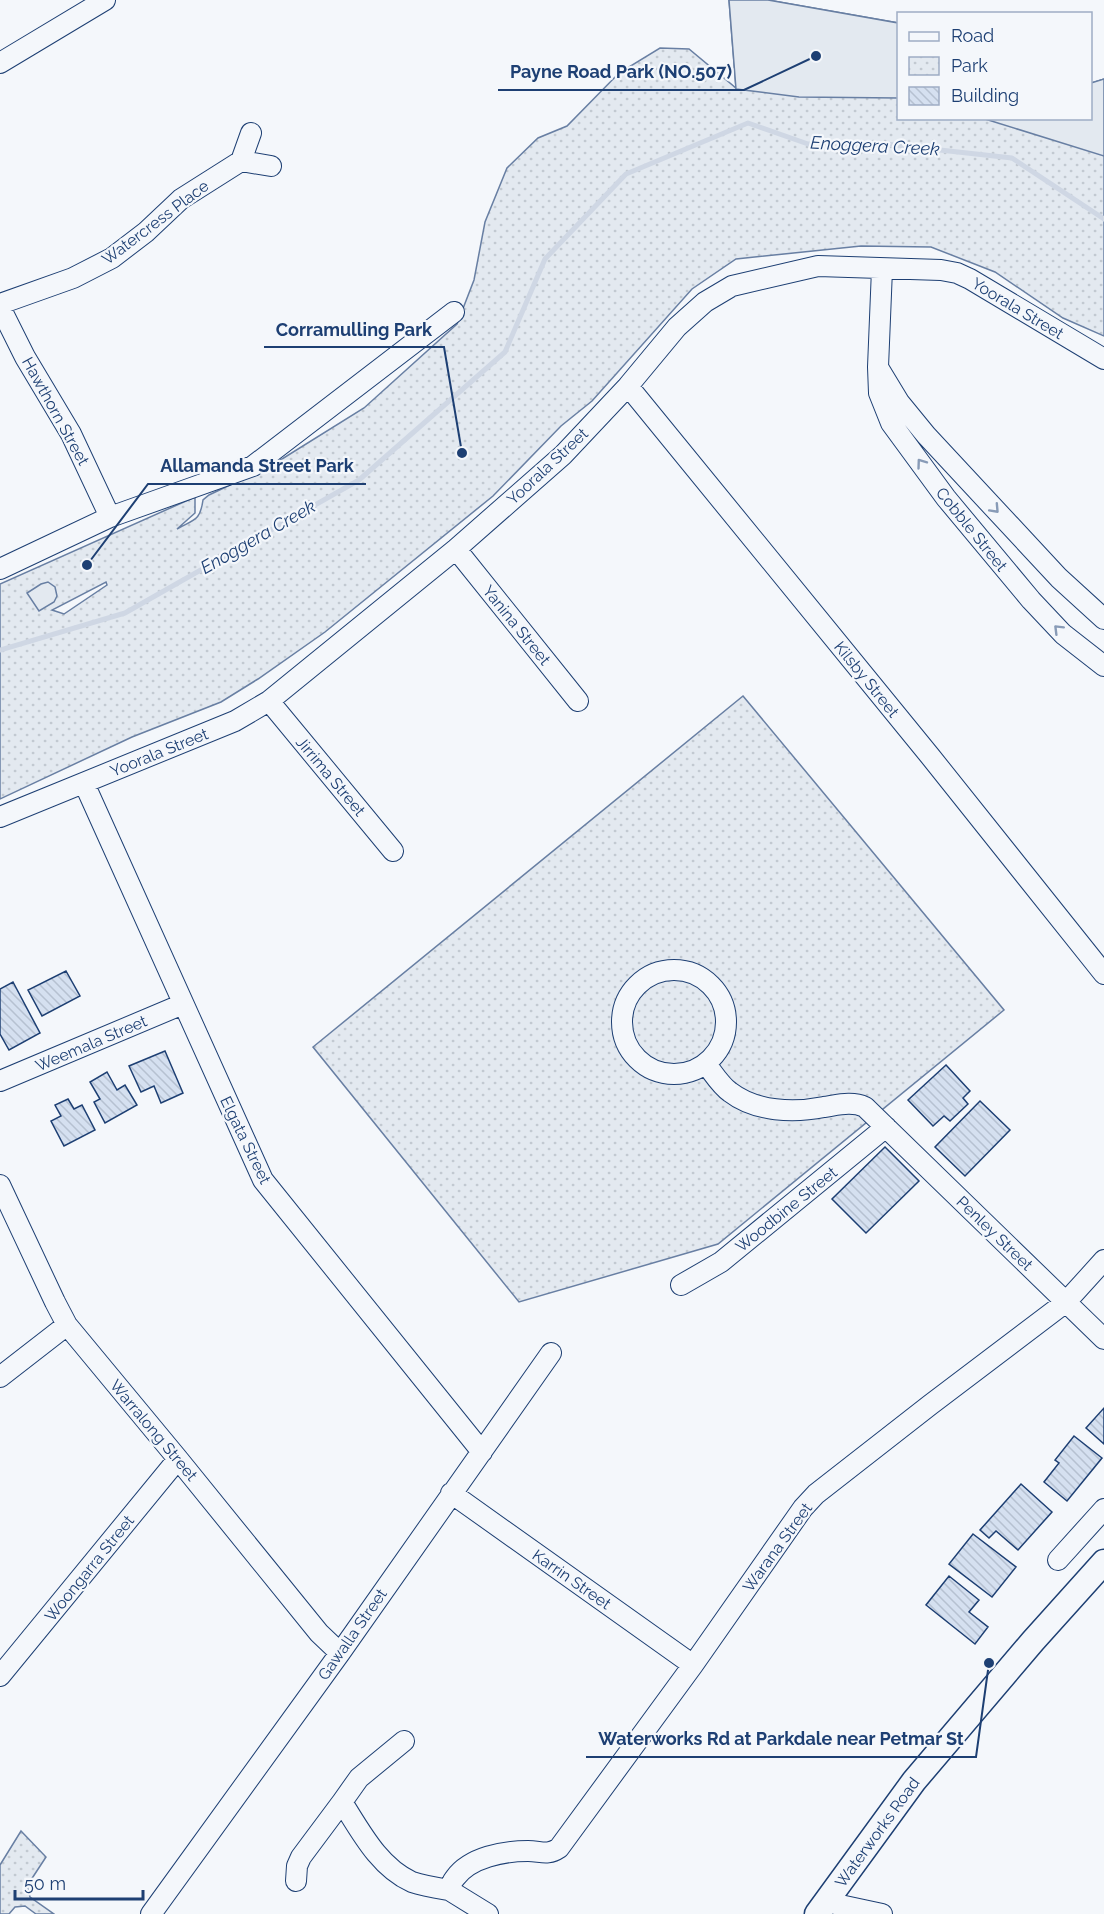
<svg xmlns="http://www.w3.org/2000/svg" width="1104" height="1914" viewBox="0 0 1104 1914" font-family="Raleway,sans-serif">
<style>
.park{fill:url(#park-dots);stroke:#687fa3;stroke-width:1.5;fill-rule:evenodd}
.pitch{fill:#e3e9f0;stroke:#687fa3;stroke-width:1.5}
.lines{fill:none;stroke-linecap:round;stroke-linejoin:round}
.stream{stroke:#cfd7e4;stroke-width:5}
.building{fill:url(#building-back-hatch);stroke:#1d3f73;stroke-width:1.5}
.minor-casing{stroke:#1d3f73;stroke-width:22}
.major-casing{stroke:#1d3f73;stroke-width:27}
.minor{stroke:#f4f7fb;stroke-width:20}
.major{stroke:#f4f7fb;stroke-width:24}
.oneway{stroke:#889bb7}
.labels{text-anchor:middle;stroke-width:4.5;stroke-linejoin:round;paint-order:stroke}
.street-label{font-size:16px;fill:#1d3f73;stroke:#f4f7fb}
.water-label{font-size:18px;font-style:italic;fill:#1d3f73;stroke:#f4f7fb}
.leader{fill:none;stroke:#1d3f73;stroke-width:2}
.callout-dot{fill:#1d3f73;stroke:#f4f7fb;stroke-width:2}
.callout-label{font-size:18px;text-anchor:middle;font-weight:bold;fill:#1d3f73;stroke:#f4f7fb;stroke-width:4.5;stroke-linejoin:round;paint-order:stroke}
</style>
<defs>
<pattern id="park-dots" width="8" height="8" patternUnits="userSpaceOnUse" patternTransform="scale(1.5)"><rect width="8" height="8" fill="#e3e9f0"/><path d="M2 2h.1M6 6h.1" fill="none" stroke="#c2c9d1" stroke-width="1.8" stroke-linecap="round"/></pattern>
<pattern id="building-back-hatch" width="6" height="6" patternUnits="userSpaceOnUse" patternTransform="scale(1.5)"><rect width="6" height="6" fill="#d5e0f0"/><path d="M-1 5l2 2M0 0l6 6M5-1l2 2" fill="none" stroke="#b6c1d1"/></pattern>
</defs>
<rect width="100%" height="100%" fill="#f4f7fb"/>
<!-- park -->
<path class="park" d="M729,0H768L898,23V118H1090L1091,83L1104,79V336L1063,318L995,272L931,247L861,246L736,259L692,289L592,401L561,426L493,496L325,632L258,679L221,702L132,737L0,799V584L195,497V513L177,529C195,519 200,521 203,500L209,495L274,464L364,408L457,324L474,280L485,222L507,168L538,138L567,126L619,73L660,48L689,49L736,88ZM106,582L107,585L64,614L52,610Z
M743,696L1004,1010L718,1244L519,1302L313,1047Z
M21,1831L46,1857L27,1886L30,1897L54,1914H36L25,1906L15,1907L9,1914H0V1865Z"/>
<!-- pitch -->
<path class="pitch" d="M729,0H768L898,23V98L799,97L736,89Z
M1104,79V156L985,119L1090,118L1091,83Z
M48,582L55,587L57,596L54,602L39,611L27,593L41,584Z"/>
<g class="lines">
<!-- stream -->
<path class="stream" d="M0,650L125,613L359,480L505,352L545,259L626,174L748,123L808,144L877,143L1012,158L1104,219"/>
</g>
<!-- building -->
<path class="building" d="M66,971L80,996L42,1016L28,990Z
M13,982L40,1033L9,1050L0,1034V989Z
M165,1051L183,1093L161,1103L154,1086L141,1092L129,1066Z
M946,1065L970,1091L963,1098L968,1104L950,1121L944,1116L933,1126L908,1100Z
M107,1072L117,1090L125,1085L137,1105L105,1123L94,1102L100,1099L90,1082Z
M68,1099L74,1109L82,1105L95,1130L64,1146L51,1121L61,1116L55,1105Z
M980,1101L1010,1130L965,1176L935,1147Z
M885,1147L919,1181L866,1233L832,1199Z
M1104,1408V1444L1086,1428Z
M1074,1436L1102,1458L1067,1501L1044,1482L1059,1463L1055,1460Z
M1021,1484L1052,1512L1018,1550L996,1531L989,1538L980,1530Z
M973,1534L1016,1567L992,1597L949,1564Z
M949,1576L979,1600L969,1612L988,1627L975,1644L926,1605Z"/>
<g class="lines">
<defs>
<path id="minor" d="M0,63L105,0
M241,161L271,166
M882,269L878,367L879,393L891,423L946,498L1031,600L1063,634L1104,666
M0,304L73,278L112,258L146,232L181,199L241,161L251,133
M0,307L25,357L71,434L110,517
M879,369L899,402L926,435L1059,578L1104,619
M628,386L930,756L1104,974
M456,549L578,701
M0,569L110,517L253,466L454,312
M269,701L393,851
M84,783L263,1180L482,1452
M0,817L235,721L269,701L456,549L563,455L628,386L677,327L705,302L732,286L818,266L941,270L957,273L970,279L1104,359
M622 1022a52 52 0 1 1 104 0a52 52 0 1 1-104 0Z
M706,1064C713,1073 721,1086 730,1092C756,1112 794,1113 824,1107C838,1105 852,1101 865,1107L1104,1339
M0,1081L183,1004
M0,1185L55,1302L67,1325L178,1459L319,1633L340,1653
M681,1285L721,1262L886,1127
M0,1377L67,1325
M451,1493L693,1665
M1058,1560L1104,1509
M0,1676L178,1459
M404,1741L359,1778L342,1802C361,1832 379,1867 412,1882C424,1886 437,1888 449,1890C451,1886 452,1881 455,1878C470,1857 504,1851 528,1851C541,1851 547,1856 559,1848L693,1665L803,1508L816,1494L930,1405L1066,1302L1104,1260
M296,1881L297,1866L301,1857L342,1802
M449,1890L488,1914
M826,1902L882,1914
M151,1914L340,1653L551,1353"/>
<path id="major" d="M817,1914L914,1781L1033,1641L1104,1562"/>
</defs>
<!-- minor casing -->
<use href="#minor" class="minor-casing"/>
<!-- major casing -->
<use href="#major" class="major-casing"/>
<!-- minor -->
<use href="#minor" class="minor"/>
<!-- major -->
<use href="#major" class="major"/>
</g>
<!-- one-way arrows -->
<defs><path id="oneway-chevron" d="M-2-3.5L2.5 0L-2 3.5" fill="none" stroke-width="1.6" stroke-linecap="round" stroke-linejoin="round" transform="scale(1.5)"/></defs>
<g class="oneway">
<use href="#oneway-chevron" transform="translate(921 463) rotate(-126)"/>
<use href="#oneway-chevron" transform="translate(995 509) rotate(47)"/>
<use href="#oneway-chevron" transform="translate(1058 629) rotate(-135)"/>
</g>
<g class="labels">
<!-- street labels -->
<g class="street-label">
<text transform="translate(155 222) rotate(-37)" y="6">Watercress Place</text>
<text transform="translate(1018 308) rotate(31)" y="6">Yoorala Street</text>
<text transform="translate(56 411) rotate(61)" y="6">Hawthorn Street</text>
<text transform="translate(547 466) rotate(-43)" y="6">Yoorala Street</text>
<text transform="translate(972 529) rotate(51)" y="6">Cobble Street</text>
<text transform="translate(517 625) rotate(51)" y="6">Yanina Street</text>
<text transform="translate(867 679) rotate(51)" y="6">Kilsby Street</text>
<text transform="translate(159 752) rotate(-22)" y="6">Yoorala Street</text>
<text transform="translate(331 776) rotate(50)" y="6">Jirrima Street</text>
<text transform="translate(91 1043) rotate(-23)" y="6">Weemala Street</text>
<text transform="translate(246 1140) rotate(64)" y="6">Elgata Street</text>
<text transform="translate(786 1209) rotate(-39)" y="6">Woodbine Street</text>
<text transform="translate(995 1233) rotate(44)" y="6">Penley Street</text>
<text transform="translate(154 1430) rotate(50)" y="6">Warralong Street</text>
<text transform="translate(777 1547) rotate(-54)" y="6">Warana Street</text>
<text transform="translate(89 1568) rotate(-51)" y="6">Woongarra Street</text>
<text transform="translate(572 1579) rotate(35)" y="6">Karrin Street</text>
<text transform="translate(352 1634) rotate(-55)" y="6">Gawalla Street</text>
<text transform="translate(877 1832) rotate(-54)" y="6">Waterworks Road</text>
</g>
<!-- water labels -->
<g class="water-label">
<text transform="translate(875 146) rotate(3)" y="6">Enoggera Creek</text>
<text transform="translate(258 537) rotate(-30)" y="6">Enoggera Creek</text>
</g>
</g>
<!-- callouts -->
<path class="leader" d="M816 56L744 90H498M462 453L444 347H264M87 565L148 484H366M989 1663L976 1757H586"/>
<g class="callout-dot">
<circle cx="816" cy="56" r="6"/>
<circle cx="462" cy="453" r="6"/>
<circle cx="87" cy="565" r="6"/>
<circle cx="989" cy="1663" r="6"/>
</g>
<g class="callout-label">
<text x="621" y="78">Payne Road Park (NO.507)</text>
<text x="354" y="336">Corramulling Park</text>
<text x="257" y="472">Allamanda Street Park</text>
<text x="781" y="1745">Waterworks Rd at Parkdale near Petmar St</text>
</g>
<!-- legend -->
<rect x="897" y="12" width="195" height="108" fill="#f4f7fb" stroke="#9eadc5" stroke-width="1.5"/>
<rect x="909" y="32" width="30" height="9" fill="#f4f7fb" stroke="#9eadc5" stroke-width="1.5"/>
<text x="951" y="42" font-size="18" fill="#1d3f73">Road</text>
<rect x="909" y="57" width="30" height="18" fill="url(#park-dots)" stroke="#9eadc5" stroke-width="1.5"/>
<text x="951" y="72" font-size="18" fill="#1d3f73">Park</text>
<rect x="909" y="87" width="30" height="18" fill="url(#building-back-hatch)" stroke="#9eadc5" stroke-width="1.5"/>
<text x="951" y="102" font-size="18" fill="#1d3f73">Building</text>
<!-- scale -->
<path d="M15 1890v9h128v-9" fill="none" stroke="#1d3f73" stroke-width="3"/>
<text x="24" y="1890" font-size="18" fill="#1d3f73" stroke="#f4f7fb" stroke-width="4.5" paint-order="stroke">50 m</text>
</svg>
